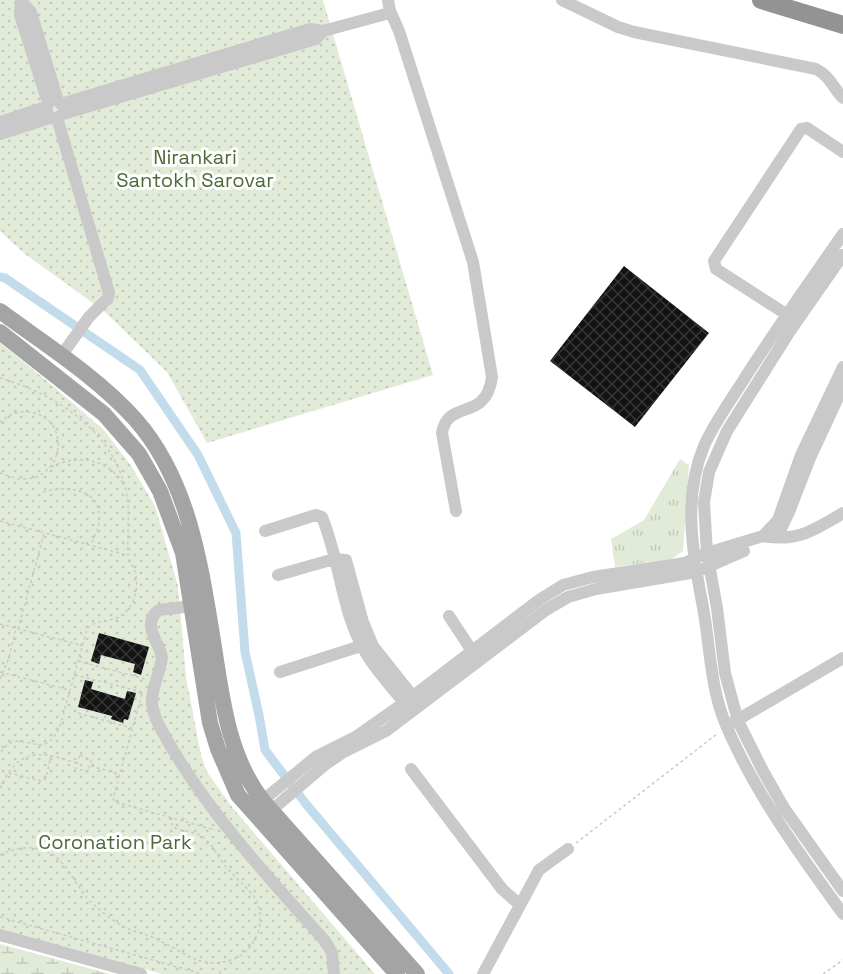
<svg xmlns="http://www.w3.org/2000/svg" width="843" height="974" viewBox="0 0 843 974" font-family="'Space Grotesk',sans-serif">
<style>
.grass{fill:url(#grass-tufts)}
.wetland{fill:url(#wetland-marsh)}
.park{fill:url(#park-dots)}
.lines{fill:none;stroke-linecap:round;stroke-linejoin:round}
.canal{stroke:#c3dcec;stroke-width:9}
.building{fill:url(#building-cross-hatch)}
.path{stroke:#c9c9c9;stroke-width:1.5;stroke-dasharray:3 3;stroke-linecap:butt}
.minor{stroke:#c9c9c9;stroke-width:12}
.major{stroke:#a4a4a4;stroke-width:16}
.highway{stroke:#939393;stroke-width:18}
.labels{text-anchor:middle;stroke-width:6;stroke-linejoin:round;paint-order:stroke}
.park-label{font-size:20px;fill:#4e6a38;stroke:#fff}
</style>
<defs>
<pattern id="grass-tufts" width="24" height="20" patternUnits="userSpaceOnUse" patternTransform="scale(1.5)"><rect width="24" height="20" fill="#e2ebd8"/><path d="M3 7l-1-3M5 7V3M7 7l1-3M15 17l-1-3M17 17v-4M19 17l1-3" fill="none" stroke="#c2caba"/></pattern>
<pattern id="wetland-marsh" width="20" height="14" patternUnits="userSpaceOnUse" patternTransform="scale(1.5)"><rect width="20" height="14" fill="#e2ebd8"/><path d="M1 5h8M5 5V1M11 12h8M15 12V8" fill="none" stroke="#c2caba"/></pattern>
<pattern id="park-dots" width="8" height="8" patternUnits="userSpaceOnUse" patternTransform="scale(1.5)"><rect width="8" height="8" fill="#e2ebd8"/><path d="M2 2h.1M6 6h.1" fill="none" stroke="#c2caba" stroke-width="1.8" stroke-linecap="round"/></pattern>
<pattern id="building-cross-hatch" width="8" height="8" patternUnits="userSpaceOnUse" patternTransform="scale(1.5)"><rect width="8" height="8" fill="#131313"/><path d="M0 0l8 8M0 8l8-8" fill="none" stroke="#363636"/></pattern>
</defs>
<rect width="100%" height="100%" fill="#fff"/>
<!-- grass -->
<path class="grass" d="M680,459L689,465L683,551L672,559L615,567L611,539L644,520Z"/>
<!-- wetland -->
<path class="wetland" d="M0,944L110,974H0Z"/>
<!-- park -->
<path class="park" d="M0,0H323L433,375L207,443L167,372L104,311L25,254L0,231Z
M0,343L53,386L104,430L132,467L155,506L178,586L186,677L201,755L207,772L232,807L375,974H162L0,930Z"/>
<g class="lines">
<!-- canal -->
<path class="canal" d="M0,277L5,278L140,370L198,455L236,533L245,652L259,715L265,750L306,804L449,974"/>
</g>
<!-- building -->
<path class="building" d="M624,266L709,333L635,427L550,361Z
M99,633L149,647L141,675L133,672L135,664L101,655L99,664L91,661Z
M85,680L93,682L91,689L125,699L127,691L136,693L128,720L124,719L123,723L111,719L112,716L78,707Z"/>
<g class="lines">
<!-- path -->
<path class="path" d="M0,378C57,394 116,433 127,496C130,516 127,535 128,555C129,561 133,566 135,572C138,582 137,594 132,603C119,628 100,615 87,629L61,723C45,763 30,734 10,743C6,745 3,750 0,753
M0,423C9,414 17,411 29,412C72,417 65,480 23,479C15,479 7,475 0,473
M51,467C78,454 106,458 123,483
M43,492C67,485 103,488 99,522C98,530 94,538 91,545
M0,521L127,555
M0,624L80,645
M18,629L44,534
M78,661L145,679
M0,672L69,690
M75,675L142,692
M0,679L9,658L16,628
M142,694L113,799L115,802L215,830
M78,713L132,728
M80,755L91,760L88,772L75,768Z
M91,766L118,774
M9,773L42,781L46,778L51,756
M0,788C4,781 7,773 13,767C30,747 55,756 76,763
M576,843L717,734
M0,855C16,847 32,845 48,852C69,862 76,889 93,904C102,912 114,922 126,928C135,932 146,934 156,939C187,953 204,974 240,956C251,948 259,936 260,922C261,915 259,906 256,900C249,888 237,880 228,869C219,860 214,845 203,837C194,831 183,832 173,827L169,817
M0,917L202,974
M220,974L221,968
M823,974L843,960"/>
<!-- minor -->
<path class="minor" d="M21,0L20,15L48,103
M562,0L618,27L634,32L816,69C830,76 833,88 843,98
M21,1L31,12L58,101
M390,11L399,31L473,262L492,377C486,423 448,398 442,433L456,511
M61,104L310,29L323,31L386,14L390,11L388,0
M46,107L48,116L56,119L63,114L316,39L323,31
M57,118L109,293L108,298L89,317L61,356
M0,122L46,107L49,103
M0,134L50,118
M843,234C810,281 777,328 746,376C732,399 715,421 704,446C683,496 692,550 702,602C709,636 709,671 719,705C724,724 733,741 742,759C770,814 807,864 843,914
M843,255L790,331L727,431L709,472L704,502L707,553L717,608L725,673L738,721L763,771L784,808L843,891
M786,314L716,269L714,261L801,129L807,128L843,152
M781,529L789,512L810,458L843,387
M265,531L316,515L322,517C340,560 341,610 364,650C376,672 395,690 409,709
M763,536C798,542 814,530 843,513
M278,575L334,559L346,560L363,622L373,646L418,703
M192,606L159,610C140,625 160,642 162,658C160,673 151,689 152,703C153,717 163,733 170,745C212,817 270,879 325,941L332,953L334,974
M449,616L472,651
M280,672L367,644
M732,723L843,658
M411,769L502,889L520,905
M257,805L317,756L357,736L404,703L539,600L563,585L593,577L685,563L707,553L763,536L778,520L801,455L843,367
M267,814L326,764L342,753L386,731L546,610L568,597L596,589L696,572L744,551
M0,935L141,974
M483,974L539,870L568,849"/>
<!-- major -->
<path class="major" d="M0,311C46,345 96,376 135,419C190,481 201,568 214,647C222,700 229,758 263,801L417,974
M0,332L104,414L139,454L160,491L183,553L210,723L218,749L238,795L397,974"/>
<!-- highway -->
<path class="highway" d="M761,0L843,25"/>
</g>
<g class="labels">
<!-- park labels -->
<g class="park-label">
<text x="195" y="164">Nirankari<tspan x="195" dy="23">Santokh Sarovar</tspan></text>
<text x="115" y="849">Coronation Park</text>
</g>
</g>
</svg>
